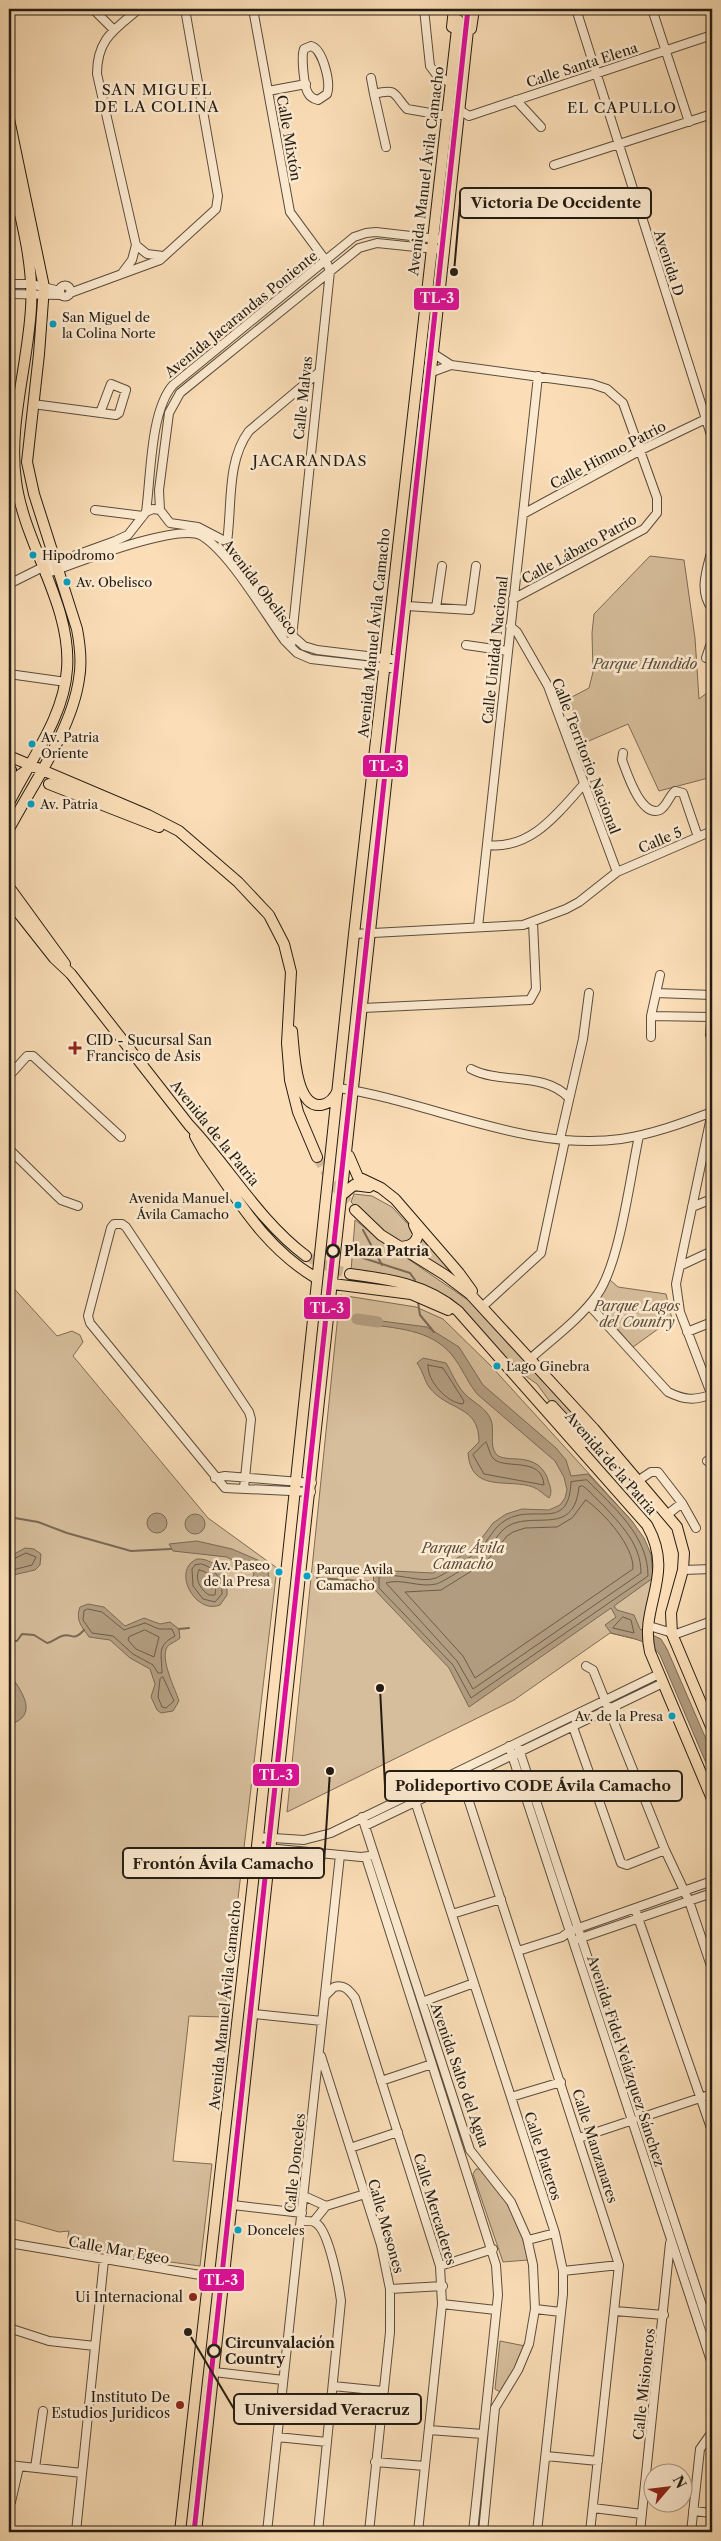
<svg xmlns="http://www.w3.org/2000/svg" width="721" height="2541" viewBox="0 0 721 2541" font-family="'Libre Caslon Text',serif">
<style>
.green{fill:#d6bd9b;stroke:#7d6c57}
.water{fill:#b29c7f;stroke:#796954}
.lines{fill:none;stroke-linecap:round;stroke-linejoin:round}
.shore{stroke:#6b5c49;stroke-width:1}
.stream{stroke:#796954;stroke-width:2}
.river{stroke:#b29c7f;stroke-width:11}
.major-tunnel{stroke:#d0b796;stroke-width:10;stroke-dasharray:10 5;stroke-linecap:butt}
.minor-casing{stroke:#5a4c3c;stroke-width:10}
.major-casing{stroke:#241c13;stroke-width:12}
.minor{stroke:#fcead0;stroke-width:8}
.major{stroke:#fbdeb7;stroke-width:10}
.metro-1-casing{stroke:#fcead0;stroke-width:9}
.metro-1{stroke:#dd0e98;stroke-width:5}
.bus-dot{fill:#02a2c5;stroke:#fcead0;stroke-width:2}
.poi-dot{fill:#8f2418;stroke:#fcead0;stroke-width:2}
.stop-dot{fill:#fcead0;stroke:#241c13;stroke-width:2.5}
.labels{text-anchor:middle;stroke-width:5;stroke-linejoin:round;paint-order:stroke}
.bus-label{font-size:13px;fill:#241c13;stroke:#fcead0;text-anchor:start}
.street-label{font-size:14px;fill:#241c13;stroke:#fcead0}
.park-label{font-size:14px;font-style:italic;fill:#594c3c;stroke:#fcead0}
.poi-label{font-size:14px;fill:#241c13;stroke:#fcead0;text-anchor:end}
.stop-label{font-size:14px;font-weight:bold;fill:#241c13;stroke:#fcead0;text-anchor:start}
.neighbourhood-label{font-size:15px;letter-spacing:1px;fill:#241c13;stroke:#fcead0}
.leader{fill:none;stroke:#241c13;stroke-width:2}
.callout-dot{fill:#241c13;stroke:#fcead0;stroke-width:2}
.callout{fill:#fcead0;stroke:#241c13;stroke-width:2}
.callout-label{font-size:15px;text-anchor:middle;font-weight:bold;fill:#241c13}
.line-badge{stroke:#fcead0;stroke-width:2}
.badge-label{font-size:14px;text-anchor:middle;font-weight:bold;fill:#fff}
</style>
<rect width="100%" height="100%" fill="#fbdeb7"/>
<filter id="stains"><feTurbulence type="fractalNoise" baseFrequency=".004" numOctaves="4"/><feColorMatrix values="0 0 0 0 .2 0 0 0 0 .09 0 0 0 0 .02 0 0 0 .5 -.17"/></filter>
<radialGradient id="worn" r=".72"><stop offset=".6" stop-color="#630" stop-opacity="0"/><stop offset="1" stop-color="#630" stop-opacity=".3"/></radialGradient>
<!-- green -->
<path class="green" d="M650,556L684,560L695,638L699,699L712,689V777L659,791L628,724L582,744L566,700L589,688L593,672L592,633L594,614Z
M354,1194L372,1196L392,1207L466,1287C427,1261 382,1238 351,1202Z
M355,1220L379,1239L468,1300L590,1432L585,1439L564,1421L537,1384L510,1365L459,1307L351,1271Z
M610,1280L618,1287L666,1294L672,1319L633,1347L596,1304Z
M9,1283L57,1336L72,1331L80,1335L83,1342L73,1356L208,1518L277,1568L224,2017L189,2016L173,2161L212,2164L200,2266L133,2257L67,2243L69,2231L59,2232L9,2218Z
M340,1295L416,1307L443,1319L491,1366L632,1521L651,1554L653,1578L644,1641L610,1633L514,1700L287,1812Z
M476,2169H481C508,2202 519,2218 528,2260L503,2262L473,2174Z
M500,2341L525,2346C520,2360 514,2385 500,2392L495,2389Z"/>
<!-- water -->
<path class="water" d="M366,1319L427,1327L459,1347L483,1385L556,1448L566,1460L571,1476L588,1474L632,1521L644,1538L651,1554L653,1578L614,1606L617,1610L634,1615L640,1629L661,1639L667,1649L712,1753V1777L660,1655C648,1639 629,1638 611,1633L605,1625L616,1617L611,1608L469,1707L449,1668L374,1589L373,1570L433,1573L475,1547L493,1523L506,1514L522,1509L549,1510L560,1505L565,1498L567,1490L564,1477L555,1461L477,1394C467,1382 462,1367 452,1355C431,1329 394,1328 365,1324L363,1320Z
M423,1358L446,1363C452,1373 456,1384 464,1393C472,1402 487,1408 491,1420C495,1430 489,1445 496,1454C505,1465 540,1448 549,1483C551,1489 552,1493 549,1498C544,1495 539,1489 533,1487C509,1478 471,1494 468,1453L479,1442C479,1404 448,1412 429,1387C425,1382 423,1371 417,1363Z
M147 1523a10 10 0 1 1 20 0a10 10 0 1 1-20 0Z
M185 1524a10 10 0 1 1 20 0a10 10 0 1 1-20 0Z
M197,1541L232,1549L267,1564L269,1579L263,1586L251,1584L254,1573L227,1557L173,1551L169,1544Z
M25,1548L34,1549L41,1554L40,1565L35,1570L9,1576V1557Z
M197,1559C217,1558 228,1578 227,1595L220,1605C195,1615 171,1570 197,1559Z
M88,1604L104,1607L125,1626L144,1618L160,1624L170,1622L179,1629L180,1638C176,1642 170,1643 167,1647C160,1660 175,1688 179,1701L173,1711L161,1713L157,1710L151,1697L155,1684L150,1669L130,1658L110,1640L89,1637C82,1627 75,1620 80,1607Z
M9,1673C22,1692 40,1715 9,1725Z"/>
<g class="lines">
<!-- shore -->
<path class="shore" d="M428,1365L443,1368L464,1401L463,1404C447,1403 427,1381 428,1365Z
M486,1442C489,1447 489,1455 495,1460C508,1469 542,1457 544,1485L484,1474L473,1455Z
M587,1480C613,1507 648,1535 648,1576L471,1698L453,1665L379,1588V1577C394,1571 421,1584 436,1578C443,1575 473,1556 478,1551C489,1541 493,1527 506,1520C535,1503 569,1533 571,1482Z
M583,1486C590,1491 596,1499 603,1505C621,1525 641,1544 641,1573L473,1689L457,1661L386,1583C401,1578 420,1588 436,1584C442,1583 476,1561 482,1556C493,1547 497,1531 510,1525C537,1512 574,1536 579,1487Z
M586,1500C604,1513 634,1546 633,1569L475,1678L463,1656L405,1592L441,1590L486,1562L507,1536L513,1532L525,1528L557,1527L572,1518Z
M9,1561L26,1553L36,1557L32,1565L9,1571
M202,1564C216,1568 222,1581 222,1594L215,1602L203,1599L193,1586L192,1569L195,1565Z
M199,1570C210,1571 218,1585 215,1595H209C201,1590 194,1579 199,1570Z
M88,1609L102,1612L124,1630L145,1623L159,1629H172L175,1636C156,1646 162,1654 162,1673H158L153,1665L133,1654L113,1636L92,1633L83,1620L84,1611Z
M623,1617L631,1620L634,1633L613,1628Z
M145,1630L159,1637L154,1657L136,1649L128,1640L129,1637Z
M163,1677L174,1701L166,1708L162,1707L158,1697L160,1679Z"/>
<!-- stream -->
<path class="stream" d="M363,1230L382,1265
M360,1257L410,1273L415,1280
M418,1302L420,1315L434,1332
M9,1517L38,1522L67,1533L131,1551L171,1549
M317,1578L375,1582
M179,1629L189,1628
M9,1640L17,1641L22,1634L34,1635L47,1643C53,1642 56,1638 62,1636C72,1632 72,1643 84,1630"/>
<!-- river -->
<path class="river" d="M357,1319L378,1322"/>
<!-- major-tunnel -->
<path class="major-tunnel" d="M317,1157L334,1185L355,1210
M306,1256L333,1269L350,1274"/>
<defs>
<path id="minor" d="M93,9L114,30
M253,9L290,212L326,261L330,271L291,647
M424,9L430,66L436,74L447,81
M576,9L712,438
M652,9L689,122
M311,46C323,49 331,83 327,94L318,100C314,99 310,97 308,93C304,87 301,56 304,49Z
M371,78L374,94
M268,91L306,84
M516,100L541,127
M461,111L469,116L712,35
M386,147L374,94C398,88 393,94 407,109L442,115
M554,165L712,114
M594,214L635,199
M136,245L147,254L163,256
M123,272L132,260L136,245L97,74C97,39 114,30 139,9
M9,284H31L60,291
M59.5 291a5.5 5.5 0 1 1 11 0a5.5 5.5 0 1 1-11 0Z
M70,293L160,260L216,209L218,196L185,9
M9,294L61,295
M434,354L451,365L592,384L607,389L623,403L657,498V513L644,529L513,599
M432,372L451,365
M33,404L116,415L119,413L126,390L111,384L100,413
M95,510L143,516
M160,510L159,490L169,413L180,393L359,248L377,243L445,250
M160,510L170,523L198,527L221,539L286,630L304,646L317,650L400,660
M146,512C151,477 150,411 173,385L354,237L366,233L376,232L446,240
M523,514L641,450L712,416
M226,549C233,511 225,463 249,431L318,373
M712,549C707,570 698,590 712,609
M45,574C74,564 178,522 202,536C230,553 265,614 285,641L297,653L311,659L399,669
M9,584L43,567L115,541L128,535L146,512L153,509L160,510
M407,606L470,610L476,566
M436,608L442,566
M510,626L517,632L548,686L617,872
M466,645L508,651
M706,658L712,640
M9,674L66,682
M623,753L622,760C627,773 641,818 660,810C667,806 669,796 675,791L683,793L698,837
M487,845C531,850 557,814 584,784
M478,927L538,376
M354,934L523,925L566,909L579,902L617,872L712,831
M656,993L712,995
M363,1008L530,1000L536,989L533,922
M651,1016L711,1017
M710,1035L712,1007
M651,1037V1016L660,975
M471,1069C502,1085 544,1071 569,1098
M9,1076L27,1056H33L121,1137
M339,1088C431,1102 528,1152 621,1139C653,1134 683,1123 712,1112
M712,1112L676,1284L680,1312L712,1396
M560,1139L583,1039L589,993
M9,1149L61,1200L78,1206
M692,1207L712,1199
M680,1266L712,1251
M712,1282V1284
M589,1305L668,1392C684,1400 695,1401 712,1394
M482,1307L541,1253L565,1140
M687,1332L712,1322
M530,1359C552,1339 579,1320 597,1295C620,1263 630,1177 639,1136
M707,1461L712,1458
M215,1478L225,1476L312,1483
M639,1480L651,1472H658L682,1503
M244,1488L251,1419L249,1412L126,1227L122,1224H114L111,1228L88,1316L90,1323L225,1488L311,1492
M668,1514L682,1503L696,1528
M683,1570L712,1569
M649,1626L676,1634L712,1621
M586,1666L593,1670L665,1850L689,1901L712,1969
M573,1727L621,1863L627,1865L665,1850
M517,1743L712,2336
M509,1746L712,2364
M462,1780L619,2265L590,2532
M415,1801L555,2233L563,2271V2294L537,2532
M362,1817L470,2150L511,2202L527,2238L533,2265L535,2309L529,2344L518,2370L495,2408L483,2532
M365,1826L663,1683
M258,1837L304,1840L331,1833L659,1674
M257,1847L361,1857L369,1856
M366,1857L496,2265L498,2295L473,2532
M635,1909L712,2131
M452,1914L501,1899
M578,1939L712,1893
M518,1951L562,1937L570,1931L712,1881
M325,1996L334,1987C344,1984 349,1990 355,1998L440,2266L442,2304L418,2532
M422,2002L474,1983
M254,2014L322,2021
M321,2056L381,2245L390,2289V2332L369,2532
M381,2081L432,2064
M511,2097L561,2082
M640,2118L712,2094
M579,2138L633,2120
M350,2148L398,2132
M304,2196L326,2206
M233,2205L302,2213
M301,2221C306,2221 312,2220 316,2223C329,2231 339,2286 341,2301L318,2532
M314,2221L326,2206L365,2194
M528,2240L555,2233
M9,2243L224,2279
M440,2266L493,2249
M563,2271L619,2265
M390,2289L443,2286
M442,2304L496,2310
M535,2309L561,2312
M615,2311L664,2315
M9,2328L49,2341L95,2346
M214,2372L283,2380
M333,2386L383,2391
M429,2430L483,2434
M277,2437L327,2442
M546,2456L598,2461
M375,2462L425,2466
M9,2465L82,2473
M35,2468L43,2411
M11,2502L19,2467
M593,2508L642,2514
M693,2511L712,2513
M76,2532L104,2260
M267,2532L340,1855
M640,2532L670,2243
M691,2532L700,2449L712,2432"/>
<path id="major" d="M709,9L712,13
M452,27L454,9
M471,29L474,9
M9,119L44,287L39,354L27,462L34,494L77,629C80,645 82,663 79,679C72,729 33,784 9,829
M9,167C19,212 34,261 31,308C28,364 8,425 16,481C24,544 72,605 67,669C64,718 30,760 9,803
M9,756L148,815L179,831L238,882L269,915L284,944L291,972L287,1043L290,1080L298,1112L317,1157
M9,769L11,770
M9,783L24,772
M49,784L159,827
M9,887L65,964
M9,901L54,958L71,974L189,1125C229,1167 259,1221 306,1256
M292,1031C294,1049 295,1108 321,1105C329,1104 335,1097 338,1090
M195,1136L204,1152C238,1200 264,1247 316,1278
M349,1156L358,1177L381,1188L395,1199L459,1273L472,1291
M343,1194L354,1185L369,1187
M355,1210L381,1235L445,1275L470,1294L594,1429L677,1527L684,1553L683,1570L671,1613L672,1634L712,1729
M398,1247C409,1247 417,1244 418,1233L414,1225
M350,1274C389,1279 426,1284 458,1311L647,1525C676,1576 639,1605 650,1652L712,1799
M333,1284L411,1294L448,1310
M552,1406L585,1442H591L595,1439L594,1429
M180,2532L258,1837L354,934L458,20
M196,2532L469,21"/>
</defs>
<!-- minor casing -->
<use href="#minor" class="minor-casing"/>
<!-- major casing -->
<use href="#major" class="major-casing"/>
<!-- minor -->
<use href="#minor" class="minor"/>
<!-- major -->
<use href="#major" class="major"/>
<defs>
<path id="metro-1" d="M194,2532L468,9"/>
</defs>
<!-- metro-1 casing -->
<use href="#metro-1" class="metro-1-casing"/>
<!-- metro-1 -->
<use href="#metro-1" class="metro-1"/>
</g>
<!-- markers -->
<g class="bus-dot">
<circle cx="53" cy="324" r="4.5"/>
<circle cx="33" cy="555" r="4.5"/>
<circle cx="67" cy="582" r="4.5"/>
<circle cx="32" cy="744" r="4.5"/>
<circle cx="31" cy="804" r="4.5"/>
<circle cx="238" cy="1205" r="4.5"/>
<circle cx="497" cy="1366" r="4.5"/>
<circle cx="279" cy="1572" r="4.5"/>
<circle cx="307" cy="1576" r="4.5"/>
<circle cx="672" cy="1716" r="4.5"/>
<circle cx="238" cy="2230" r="4.5"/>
</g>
<g class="poi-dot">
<path d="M72.5 1040.5h5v5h5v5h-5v5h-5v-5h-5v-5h5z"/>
<circle cx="193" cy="2297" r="5"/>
<circle cx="180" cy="2405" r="5"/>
</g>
<g class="stop-dot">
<circle cx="333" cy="1251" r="6"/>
<circle cx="214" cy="2351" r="6"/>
</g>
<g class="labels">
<!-- bus labels -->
<g class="bus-label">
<text x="62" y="322">San Miguel de<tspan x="62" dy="16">la Colina Norte</tspan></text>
<text x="42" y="560">Hipodromo</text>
<text x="76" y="587">Av. Obelisco</text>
<text x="41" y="742">Av. Patria<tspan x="41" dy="16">Oriente</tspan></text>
<text x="40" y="809">Av. Patria</text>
<text x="229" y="1203" text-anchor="end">Avenida Manuel<tspan x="229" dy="16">Ávila Camacho</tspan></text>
<text x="506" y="1371">Lago Ginebra</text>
<text x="270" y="1570" text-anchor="end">Av. Paseo<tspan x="270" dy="16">de la Presa</tspan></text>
<text x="316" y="1574">Parque Avila<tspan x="316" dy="16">Camacho</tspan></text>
<text x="663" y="1721" text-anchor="end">Av. de la Presa</text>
<text x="247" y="2235">Donceles</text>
</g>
<!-- street labels -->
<g class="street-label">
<text transform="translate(582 65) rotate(-18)" y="5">Calle Santa Elena</text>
<text transform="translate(289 138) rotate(80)" y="5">Calle Mixtón</text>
<text transform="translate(426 171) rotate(-83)" y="5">Avenida Manuel Ávila Camacho</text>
<text transform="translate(669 263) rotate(72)" y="5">Avenida D</text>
<text transform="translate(241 314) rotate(-39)" y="5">Avenida Jacarandas Poniente</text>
<text transform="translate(303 398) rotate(-84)" y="5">Calle Malvas</text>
<text transform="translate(608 455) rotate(-28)" y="5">Calle Himno Patrio</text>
<text transform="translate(579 549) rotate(-29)" y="5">Calle Lábaro Patrio</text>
<text transform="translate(260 587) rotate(53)" y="5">Avenida Obelisco</text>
<text transform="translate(374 633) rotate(-84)" y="5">Avenida Manuel Ávila Camacho</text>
<text transform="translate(495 650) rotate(-84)" y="5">Calle Unidad Nacional</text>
<text transform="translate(586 756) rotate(69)" y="5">Calle Territorio Nacional</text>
<text transform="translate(660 840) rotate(-23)" y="5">Calle 5</text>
<text transform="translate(215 1133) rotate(51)" y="5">Avenida de la Patria</text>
<text transform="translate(611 1463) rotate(49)" y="5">Avenida de la Patria</text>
<text transform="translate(225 2005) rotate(-84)" y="5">Avenida Manuel Ávila Camacho</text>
<text transform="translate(626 2061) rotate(72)" y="5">Avenida Fidel Velázquez Sánchez</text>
<text transform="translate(460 2075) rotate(71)" y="5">Avenida Salto del Agua</text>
<text transform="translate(595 2146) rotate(72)" y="5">Calle Manzanares</text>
<text transform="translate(543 2156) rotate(72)" y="5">Calle Plateros</text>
<text transform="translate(295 2163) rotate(-84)" y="5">Calle Donceles</text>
<text transform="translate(435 2209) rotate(73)" y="5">Calle Mercaderes</text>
<text transform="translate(386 2226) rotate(74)" y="5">Calle Mesones</text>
<text transform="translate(119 2250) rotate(10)" y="5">Calle Mar Egeo</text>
<text transform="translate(644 2384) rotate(-84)" y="5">Calle Misioneros</text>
</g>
<!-- park labels -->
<g class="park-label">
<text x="645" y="669">Parque Hundido</text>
<text x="637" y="1311">Parque Lagos<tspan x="637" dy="16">del Country</tspan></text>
<text x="463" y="1553">Parque Ávila<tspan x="463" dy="16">Camacho</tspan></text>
</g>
<!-- poi labels -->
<g class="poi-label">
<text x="86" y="1045" text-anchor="start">CID - Sucursal San<tspan x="86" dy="16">Francisco de Asis</tspan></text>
<text x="183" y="2302">Ui Internacional</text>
<text x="170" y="2402">Instituto De<tspan x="170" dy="16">Estudios Juridicos</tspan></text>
</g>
<!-- stop labels -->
<g class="stop-label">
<text x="344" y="1256">Plaza Patria</text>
<text x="225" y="2348">Circunvalación<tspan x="225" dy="16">Country</tspan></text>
</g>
<!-- neighbourhood labels -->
<g class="neighbourhood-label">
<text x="157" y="95">SAN MIGUEL<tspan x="157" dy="17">DE LA COLINA</tspan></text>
<text x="622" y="113">EL CAPULLO</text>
<text x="310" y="466">JACARANDAS</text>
</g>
</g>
<!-- callouts -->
<path class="leader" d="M454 272L460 203M380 1688L385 1786M330 1771L324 1863M188 2332L234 2409"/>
<g class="callout-dot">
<circle cx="454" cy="272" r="5"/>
<circle cx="380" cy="1688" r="5"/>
<circle cx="330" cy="1771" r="5"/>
<circle cx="188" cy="2332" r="5"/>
</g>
<g class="callout">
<rect x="460" y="188" width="191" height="30" rx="5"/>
<rect x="385" y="1771" width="297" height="30" rx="5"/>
<rect x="123" y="1848" width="201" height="30" rx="5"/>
<rect x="234" y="2394" width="187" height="30" rx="5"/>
</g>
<g class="callout-label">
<text x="556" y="208">Victoria De Occidente</text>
<text x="533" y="1791">Polideportivo CODE Ávila Camacho</text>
<text x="223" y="1869">Frontón Ávila Camacho</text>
<text x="327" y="2415">Universidad Veracruz</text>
</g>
<g class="line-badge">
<rect x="413" y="287" width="47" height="24" rx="5" fill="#dd0e98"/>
<rect x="362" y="754" width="47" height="24" rx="5" fill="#dd0e98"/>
<rect x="303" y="1296" width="48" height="24" rx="5" fill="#dd0e98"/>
<rect x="252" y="1763" width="48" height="24" rx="5" fill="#dd0e98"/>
<rect x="198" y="2268" width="47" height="24" rx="5" fill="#dd0e98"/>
</g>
<g class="badge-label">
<text x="437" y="303">TL-3</text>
<text x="386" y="771">TL-3</text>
<text x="327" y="1313">TL-3</text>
<text x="276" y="1780">TL-3</text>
<text x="221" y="2285">TL-3</text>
</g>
<!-- margin -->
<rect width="721" height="2541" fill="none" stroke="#fbdeb7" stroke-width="30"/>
<rect x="10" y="10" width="701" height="2521" fill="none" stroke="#241c13" stroke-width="2.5"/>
<rect x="15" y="15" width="691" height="2511" fill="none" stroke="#241c13"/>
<!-- north arrow -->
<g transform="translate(668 2488) rotate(62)"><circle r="24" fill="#fcead0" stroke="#a69884"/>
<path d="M0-4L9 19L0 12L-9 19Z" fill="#8f2418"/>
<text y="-8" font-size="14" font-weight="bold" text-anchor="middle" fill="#241c13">N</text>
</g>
<rect width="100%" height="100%" filter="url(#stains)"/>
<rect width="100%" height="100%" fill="url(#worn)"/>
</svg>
